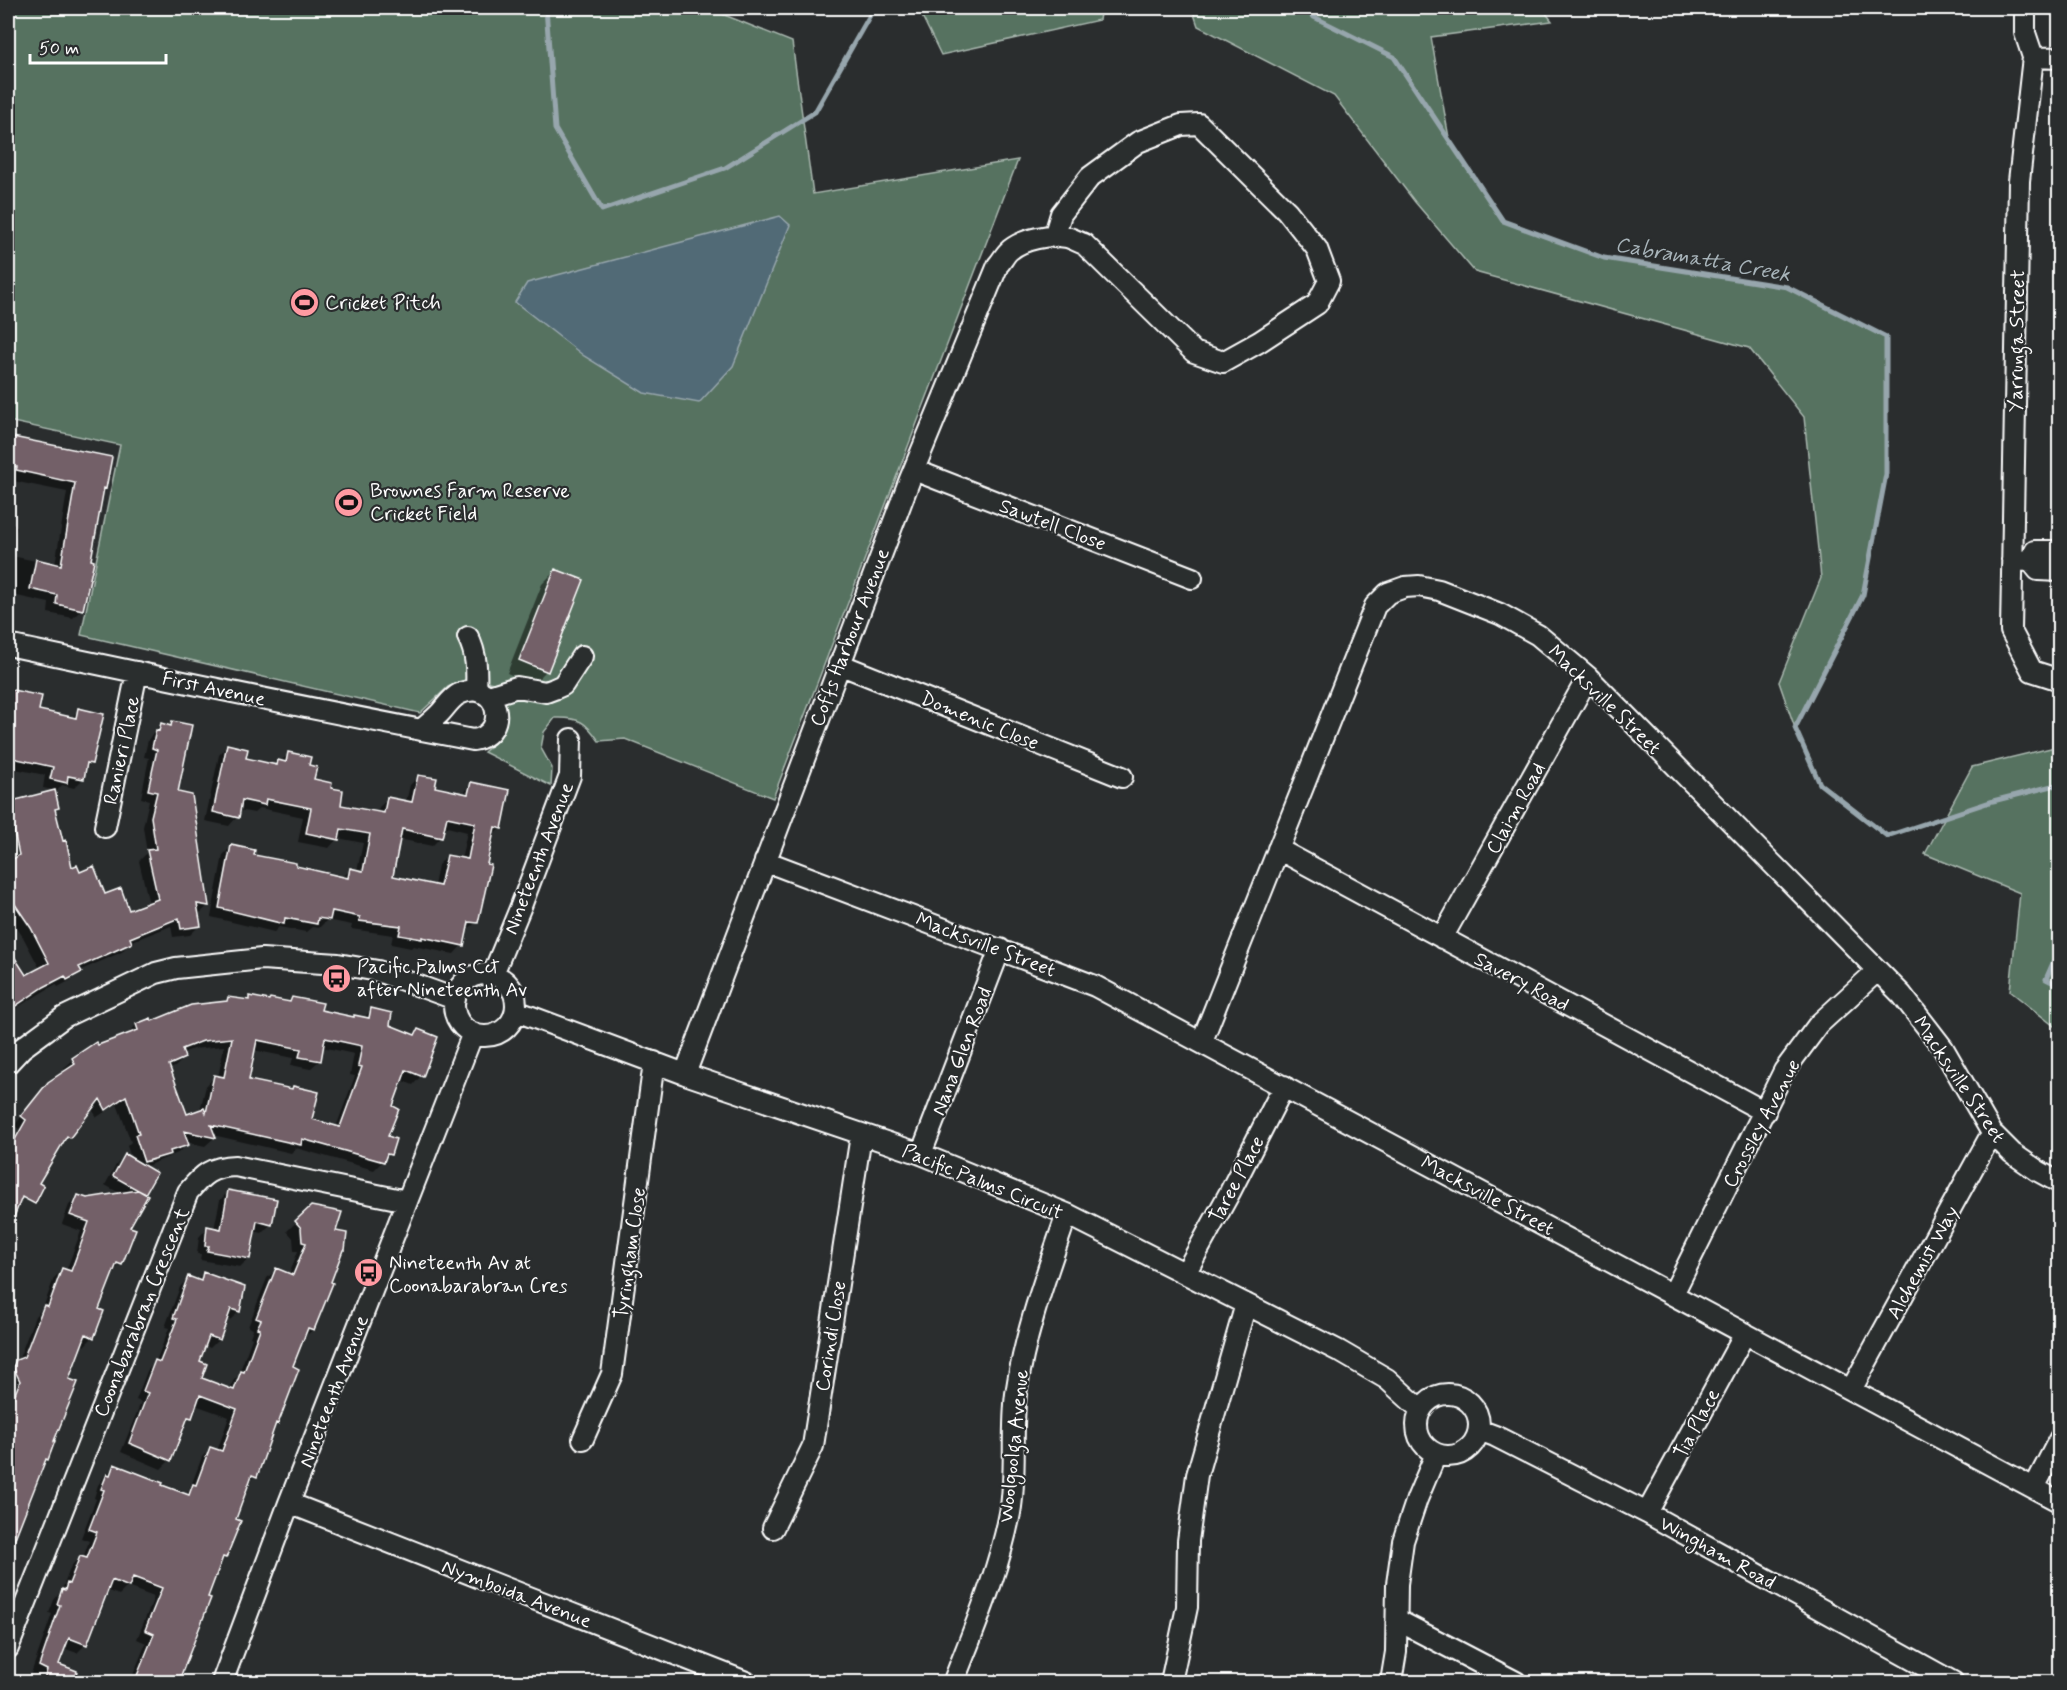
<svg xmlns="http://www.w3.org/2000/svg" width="2067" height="1690" viewBox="0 0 2067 1690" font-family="Mynerve,sans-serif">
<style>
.green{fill:#567260;stroke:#aab8b0;stroke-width:1.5}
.water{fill:#516a76;stroke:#97a6ad;stroke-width:1.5}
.shadow{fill:#0007;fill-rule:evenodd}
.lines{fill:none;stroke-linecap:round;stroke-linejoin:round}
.stream{stroke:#97a6ad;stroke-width:5}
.building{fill:#736067;stroke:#fff;stroke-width:1.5;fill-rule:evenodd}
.minor-casing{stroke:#fff;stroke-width:24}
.minor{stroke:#2a2d2e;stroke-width:20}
.labels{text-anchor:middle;stroke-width:4.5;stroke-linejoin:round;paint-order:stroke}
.poi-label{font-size:20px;fill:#fff;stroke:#2a2d2e;text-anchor:start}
.street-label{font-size:20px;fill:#fff;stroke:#2a2d2e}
.water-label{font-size:21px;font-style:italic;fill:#a8b4ba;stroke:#2a2d2e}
</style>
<rect width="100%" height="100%" fill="#2a2d2e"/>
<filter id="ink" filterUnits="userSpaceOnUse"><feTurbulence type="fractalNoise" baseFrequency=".0167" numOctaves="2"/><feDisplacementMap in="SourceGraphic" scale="12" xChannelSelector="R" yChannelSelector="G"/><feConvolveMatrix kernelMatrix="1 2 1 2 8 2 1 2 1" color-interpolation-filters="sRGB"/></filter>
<g filter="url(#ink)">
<!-- green -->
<path class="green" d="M8,8H707L792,42L813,194L1018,160L773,798L625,739L599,741C586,722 579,717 555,718L544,732L541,748L552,768L551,786L484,752C498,741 511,725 505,705C504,698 496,690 493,683L471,678L448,687L420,713L81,635L120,445L8,421Z
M918,8H1101L1099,20L941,55Z
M1192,8H1542L1552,21L1431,37L1449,138L1503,221L1604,258L1787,287L1886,337V474L1863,595L1795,728L1779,682L1821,578L1804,417L1749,348L1475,272L1415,202L1334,96L1198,26Z
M2059,746H2060L2059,1030L2010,991L2020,893L1925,854L1972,767Z"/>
<!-- water -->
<path class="water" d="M780,216L790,225L733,366L699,403L644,393L584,356L515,302L527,283Z"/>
<!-- shadow -->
<path class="shadow" d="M8,437L110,459L105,488L102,490L82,609L73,618L48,613L49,603L8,594V522L15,524V527H17L12,556L55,565L67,492L8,480Z
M555,571L546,671L533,684L507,673L542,584Z
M8,690L40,697L37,712L70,719L79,710L91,764L84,770L83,779L74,788L62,785L57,791L43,788L45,775L10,768L11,764H8Z
M173,723L176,793L190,796L208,906L199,914H197L199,926L190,935L173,937L171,926L130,942L122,952L79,971L71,980L58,987L56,984L8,1013V950L25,977L40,969L23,937L8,915V865L10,863L8,852V803L54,792L57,807L54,810L70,869L79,874L104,896L128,912L149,904L139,861L147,853L143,827L149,800L141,798L149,758L144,757L148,740L152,734L161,725L169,727Z
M227,746L244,759L275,766L289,754L307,767L312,781L329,789L339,806L378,814L379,807L388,799L406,802L410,785L419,776L433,789L462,795L472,783L501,828L491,837L476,923L465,931L462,945L454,954L413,946L411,948L391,944L393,935L351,929L352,925L327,920L319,928L312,927L306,932L279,927L274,932L211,917L223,855L232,846L252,856L342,878L350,870L357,871L363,843L338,838L329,848L298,842L303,817L260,808L254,813L239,810L237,817L229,826L205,821L219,755ZM443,826L467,832L461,860L447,856L438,865L434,886L391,878L399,839L432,846L441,837Z
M250,998L288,1003L292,998L320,1011L353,1019L363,1018L372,1010L388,1026L413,1036L418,1031L421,1076L413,1085L401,1080L391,1107L386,1137L390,1154L374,1170L296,1148L291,1153L213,1135L214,1138L205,1146L186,1142L187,1144L178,1153L144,1167L128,1228L134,1230L120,1265L111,1274L98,1310L93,1337L84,1346L81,1344L67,1380L47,1459L43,1463L8,1549V1402L12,1390L8,1381V1371L18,1361L35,1316L43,1308L54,1278L63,1269L66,1271L81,1231L62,1224L69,1205L78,1197L86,1199L121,1194L105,1185L116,1165L125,1156L132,1160L127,1146L131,1142L117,1104L97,1117L91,1108L59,1147L31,1189L8,1175V1141L11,1143L19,1129L14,1126L48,1083L66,1072L64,1068L73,1060L96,1044L98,1047L128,1034L136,1025L150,1020L151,1022L224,1003L229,999L247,1001ZM224,1046L218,1078L214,1077L206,1086L200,1110L186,1115L169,1069L175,1067L184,1058L182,1053L193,1049ZM322,1047L354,1054L350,1075L355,1076L336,1127L311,1120L247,1081L253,1050L293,1058L291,1065L310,1069L319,1061Z
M8,1191L20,1197L8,1233Z
M229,1191L271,1224L262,1233L254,1231L249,1258L240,1267L200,1260L201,1254H197L199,1237L207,1228L214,1229L220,1200Z
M312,1207L335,1233L344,1250L341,1253L313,1330L303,1338L291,1367L277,1423L273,1427L255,1476L247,1485L234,1520L225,1557L219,1563L176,1682H130L146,1643L137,1639L154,1597L127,1587L119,1595L107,1590L86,1644L77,1653L63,1648L57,1664L73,1679L84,1682H28L52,1614L49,1613L54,1600L62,1590L71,1566L80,1557L83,1558L89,1541L81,1538L96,1499L94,1498L98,1485L106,1474L115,1466L185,1495L189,1491L202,1457L210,1449L217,1451L229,1417L195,1405L190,1418L183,1425L170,1460L161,1469L121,1452L141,1402L136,1400L147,1371L156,1361L169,1328L165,1327L180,1287L188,1278L196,1281L203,1274L243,1288L239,1312L230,1320H227L219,1339L210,1348L204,1345L198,1362L200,1379L230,1390L233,1381L238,1376L252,1338L250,1337L253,1329L248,1327L267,1278L276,1270L289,1275L298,1251H294L293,1238L287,1231Z"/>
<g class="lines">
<!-- stream -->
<path class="stream" d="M546,8L555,129L602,210L725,168L815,112L874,8
M1310,8L1312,16L1394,57L1503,221L1604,258L1787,287L1886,337V474L1863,595L1795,728L1820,784L1887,836L1993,801L2060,784
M2060,947L2046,979L2060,986"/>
</g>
<!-- building -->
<path class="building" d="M8,436L112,457L106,489L104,488L91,560L94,561L83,610L56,604L57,595L30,589L36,559L61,565L75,483L16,470L17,467L8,465Z
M555,569L584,580L548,672L519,660Z
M8,689L42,696L39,710L76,718L78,708L104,714L92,764L87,763L84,779L68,776L67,783L50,779L53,767L8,757Z
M172,721L192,725L178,792L192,795L209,906L197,904L201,926L181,929L179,918L130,938L132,943L79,967L82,972L67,980L65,976L44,987L8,1011V947L26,975L49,963L31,928L8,894V863L19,855L8,802L55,790L59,808L55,809L63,841L66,840L72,867L77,865L80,872L94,866L105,894L121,888L129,910L158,899L147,850L156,849L151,817L157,792L148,790L157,750L152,748L156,730L159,731L161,723L171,726Z
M227,744L248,749L246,758L277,765L278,760L286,762L288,752L311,757L309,765L317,767L314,779L332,783L331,788L343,790L341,805L384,813L387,797L412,802L418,775L437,778L435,787L468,794L471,782L510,790L502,829L495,827L487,864L491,865L478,923L469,922L464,946L422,937V939L399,935L401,926L359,921L360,917L332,911L330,920L318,918L317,924L285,918L284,924L219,908L231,845L255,850L254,855L296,863V866L348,878L350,868L363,871L370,834L341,829L339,840L306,833L311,808L266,799L265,805L242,800L239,818L213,812ZM447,817L475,823L468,859L447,855L440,886L393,876L402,829L442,838Z
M249,996L269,1000L270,998L290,1002L292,997L323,1003L321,1010L354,1017V1015L369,1018L371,1008L392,1013L390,1025L415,1035L418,1029L438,1037L423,1077L406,1070L393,1106L399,1109L388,1136L396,1139L391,1155L387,1154L384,1162L302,1139L301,1145L211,1125L216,1138L184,1131L189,1145L170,1151L171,1154L144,1162L135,1135L139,1134L126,1096L106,1110L100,1099L70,1138L67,1136L39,1183L44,1186L35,1204L22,1197L8,1232V1139L13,1143L26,1120L21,1116L48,1082L75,1064L72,1058L96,1042L98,1045L138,1030L136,1024L151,1018L152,1021L191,1005L227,1001L228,997L249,1000ZM232,1038L224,1077L214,1075L206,1113L204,1108L187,1114L169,1065L185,1058L182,1049L203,1041ZM325,1038L362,1046L358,1066L362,1067L340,1127L312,1119L319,1092L293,1086L292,1089L249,1080L257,1040L301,1049L299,1057L321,1061Z
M125,1154L157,1173L145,1194L113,1176Z
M138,1190L148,1195L130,1227L136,1229L122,1265L117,1263L99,1309L104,1311L94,1338L86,1334L69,1379L78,1382L54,1441H55L48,1460L46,1459L8,1556V1412L20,1381L13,1367L16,1360L24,1357L44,1305L48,1307L62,1268L71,1271L89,1222L70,1215L78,1195L87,1198Z
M228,1190L277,1199L272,1225L257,1221L250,1259L207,1251L209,1246H205L207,1226L221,1229Z
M311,1206L342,1212L336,1231L347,1233L345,1250H343L331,1282L333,1283L314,1330L308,1328L293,1366L299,1369L278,1424L276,1423L257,1477L252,1475L236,1519L241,1521L226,1558L223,1557L208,1597L211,1598L178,1683H134L154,1634L145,1630L162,1588L133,1577L129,1587L112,1580L87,1645L69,1638L59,1664L77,1671L74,1683H43L47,1670L39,1666L60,1605L57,1604L62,1589L65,1590L67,1583L69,1584L80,1556L87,1558L97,1532L89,1529L104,1490L101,1489L107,1474L110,1475L114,1464L163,1483L162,1485L189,1495L193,1484L196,1485L210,1447L222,1451L237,1409L200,1395L192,1418L188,1417L171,1461L129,1443L148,1393L143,1391L155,1360L160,1362L177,1319L173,1318L188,1276L201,1281L203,1272L245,1287L240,1312L231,1309L220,1340L209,1336L200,1361L207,1364L202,1378L234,1390L241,1371L244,1372L260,1329L257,1328L261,1320L256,1318L276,1268L293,1275L306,1243L302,1242L301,1228L295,1221Z"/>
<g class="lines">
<defs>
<path id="minor" d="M2025,8V33L2033,57L2019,181L2011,631L2032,671L2060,680
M2033,57L2060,58
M914,470L1192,578
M2012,560L2031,561L2038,570L2060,571
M2031,561L2035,551H2060
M468,637C477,654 477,672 476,691
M8,645C162,678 317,710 473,740C512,734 498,676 459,694C451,698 445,708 439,714C433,720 427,725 421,730
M839,664L1122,777
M489,696L517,687L546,692L554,689L563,685L582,656
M105,827L137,672
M1278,849L1765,1112
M765,861L1095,986L2060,1502
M1442,938L1588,677
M454 1005a31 31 0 1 1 62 0a31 31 0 1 1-62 0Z
M493,974L521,906L570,776L571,739
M516,1011L685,1074L921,1154L1067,1214L1339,1351L1387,1379L1421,1410
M1202,1041L1375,606L1388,593L1405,587L1419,586L1439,590L1500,614L1538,635L1588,677L1902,995L1943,1048L1992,1133L2012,1153L2038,1171L2060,1183
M8,1063L22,1048L64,1017L156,973L176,968L262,959L338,964L378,971L455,999
M685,1074L910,479L998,265C1002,261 1005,254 1010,250C1023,239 1049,234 1066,237C1072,238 1078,242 1084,244L1194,352L1223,362L1259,342L1317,304L1329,281L1317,249L1287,211L1199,124L1181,125L1138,142L1090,177L1061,214L1054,237
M921,1154L1000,949
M1186,1272L1230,1192L1284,1086
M1673,1294L1784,1071L1819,1024L1877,971
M1851,1390L1992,1133
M1417 1425a31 31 0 1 1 62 0a31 31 0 1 1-62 0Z
M1479,1430L1495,1436L1647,1513L1953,1682
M583,1439L612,1374L654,1062
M2034,1488L2060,1438
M289,1503L746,1682
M1647,1513L1745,1333
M773,1528L813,1446L861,1135
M1397,1620L1516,1682
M8,1648L188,1192C203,1174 211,1167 235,1166L407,1201
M955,1678C976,1624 999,1570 1010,1513C1017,1474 1011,1434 1016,1394C1025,1331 1047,1273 1067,1214
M222,1682L289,1503L473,1033
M1171,1682L1187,1607L1188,1541L1197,1475L1246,1304
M1391,1682L1396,1652L1397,1584L1403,1541L1417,1499L1436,1454"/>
</defs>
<!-- minor casing -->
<use href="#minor" class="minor-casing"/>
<!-- minor -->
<use href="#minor" class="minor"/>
</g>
</g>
<!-- icons -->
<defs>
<symbol id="stadium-disc" viewBox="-11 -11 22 22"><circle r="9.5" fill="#ff9aa2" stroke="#2a2d2e"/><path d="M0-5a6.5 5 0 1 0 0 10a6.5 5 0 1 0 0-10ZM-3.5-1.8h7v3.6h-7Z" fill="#111"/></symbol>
<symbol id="bus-disc" viewBox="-11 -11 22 22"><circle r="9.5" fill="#ff9aa2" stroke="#2a2d2e"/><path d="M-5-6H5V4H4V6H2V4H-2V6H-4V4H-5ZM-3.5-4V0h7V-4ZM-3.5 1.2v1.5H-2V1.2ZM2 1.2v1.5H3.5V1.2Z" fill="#111"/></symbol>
</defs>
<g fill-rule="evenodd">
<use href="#stadium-disc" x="288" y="286" width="33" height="33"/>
<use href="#stadium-disc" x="332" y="486" width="33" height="33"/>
<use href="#bus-disc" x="320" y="962" width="33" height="33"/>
<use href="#bus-disc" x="352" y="1256" width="33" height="33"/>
</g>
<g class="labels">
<!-- poi labels -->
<g class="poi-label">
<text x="325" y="309">Cricket Pitch</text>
<text x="370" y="497">Brownes Farm Reserve<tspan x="370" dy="23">Cricket Field</tspan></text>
<text x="357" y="973">Pacific Palms Cct<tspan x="357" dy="23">after Nineteenth Av</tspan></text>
<text x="389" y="1269">Nineteenth Av at<tspan x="389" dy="23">Coonabarabran Cres</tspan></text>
</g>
<!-- street labels -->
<g class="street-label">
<text transform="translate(2016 341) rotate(-89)" y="7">Yarrunga Street</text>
<text transform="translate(1053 524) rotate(21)" y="7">Sawtell Close</text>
<text transform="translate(849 637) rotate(-69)" y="7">Coffs Harbour Avenue</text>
<text transform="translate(214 688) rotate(12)" y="7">First Avenue</text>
<text transform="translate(1605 699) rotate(44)" y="7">Macksville Street</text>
<text transform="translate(980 720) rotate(22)" y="7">Domenic Close</text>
<text transform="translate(121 750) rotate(-78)" y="7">Ranieri Place</text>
<text transform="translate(1515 808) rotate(-61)" y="7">Claim Road</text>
<text transform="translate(538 858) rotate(-69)" y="7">Nineteenth Avenue</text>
<text transform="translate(986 944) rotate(21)" y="7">Macksville Street</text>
<text transform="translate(1522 981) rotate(28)" y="7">Savery Road</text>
<text transform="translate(961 1051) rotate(-69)" y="7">Nana Glen Road</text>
<text transform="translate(1960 1079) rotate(56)" y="7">Macksville Street</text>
<text transform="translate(1761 1123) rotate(-62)" y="7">Crossley Avenue</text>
<text transform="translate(1236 1179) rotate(-62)" y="7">Taree Place</text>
<text transform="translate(983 1181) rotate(22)" y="7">Pacific Palms Circuit</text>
<text transform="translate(1488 1195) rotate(28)" y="7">Macksville Street</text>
<text transform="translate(629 1253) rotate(-82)" y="7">Tyringham Close</text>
<text transform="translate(1922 1262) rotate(-61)" y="7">Alchemist Way</text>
<text transform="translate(141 1312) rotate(-68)" y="7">Coonabarabran Crescent</text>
<text transform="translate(830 1336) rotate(-81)" y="7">Corindi Close</text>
<text transform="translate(333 1391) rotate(-69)" y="7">Nineteenth Avenue</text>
<text transform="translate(1696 1423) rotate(-62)" y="7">Tia Place</text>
<text transform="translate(1013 1446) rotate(-84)" y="7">Woolgoolga Avenue</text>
<text transform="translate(1718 1552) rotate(29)" y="7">Wingham Road</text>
<text transform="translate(517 1593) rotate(21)" y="7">Nymboida Avenue</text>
</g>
<!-- water labels -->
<g class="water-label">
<text transform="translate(1703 259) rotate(10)" y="7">Cabramatta Creek</text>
</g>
</g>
<!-- margin -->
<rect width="2067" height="1690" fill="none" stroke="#2a2d2e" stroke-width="30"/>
<rect x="15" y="15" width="2037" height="1660" fill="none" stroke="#fff" stroke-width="2" filter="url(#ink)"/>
<!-- scale -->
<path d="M30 54v9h136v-9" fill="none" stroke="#ffffff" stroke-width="3"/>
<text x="39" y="54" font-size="18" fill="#ffffff" stroke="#2a2d2e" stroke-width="4.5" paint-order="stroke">50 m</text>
</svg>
